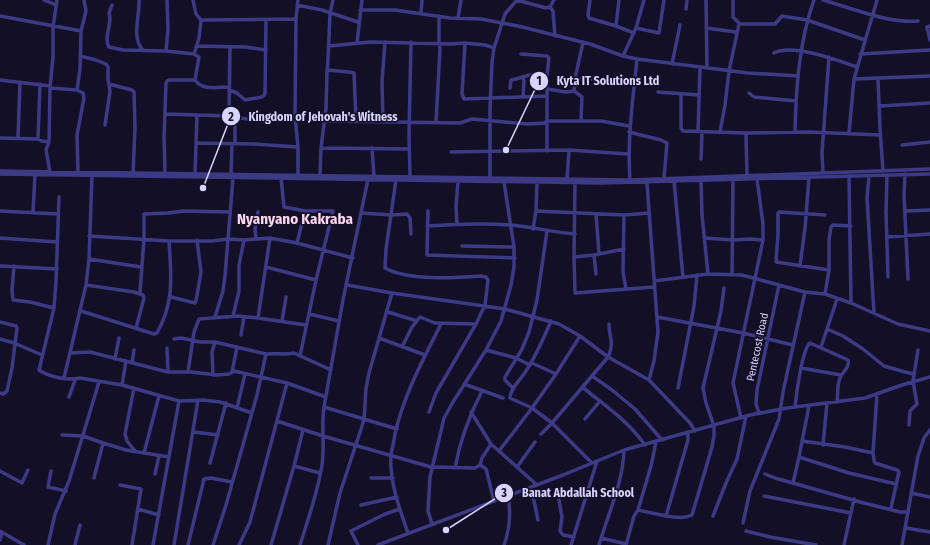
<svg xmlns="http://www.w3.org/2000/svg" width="930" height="545" viewBox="0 0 930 545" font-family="'Fira Sans Condensed',sans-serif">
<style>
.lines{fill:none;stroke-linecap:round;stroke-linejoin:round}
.minor{stroke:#3d3a85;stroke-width:3.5}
.labels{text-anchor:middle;stroke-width:3.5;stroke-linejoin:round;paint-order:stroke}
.street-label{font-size:11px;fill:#d9d4ff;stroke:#130f26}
.district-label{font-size:15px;font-weight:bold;fill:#ffd6f0;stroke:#130f26}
.leader{fill:none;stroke:#d9d4ff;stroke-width:1.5}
.callout-dot{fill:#d9d4ff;stroke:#130f26;stroke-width:1.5}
.mark-label{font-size:12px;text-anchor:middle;font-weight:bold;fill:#111}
.callout-label{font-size:12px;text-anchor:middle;font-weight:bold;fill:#d9d4ff;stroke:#130f26;stroke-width:3.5;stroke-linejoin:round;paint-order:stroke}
</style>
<rect width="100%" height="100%" fill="#130f26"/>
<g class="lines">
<!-- minor -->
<path class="minor" d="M44,0L56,5
M139,0C140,15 131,39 143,50
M193,0L196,14L201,20L296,19
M298,0L296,19L295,116L298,147V176
M517,0L546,8L550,7
M590,0L588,15L589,18L616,26L634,33
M706,0L707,68
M733,0V17L740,24
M823,0C851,8 890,24 918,21
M112,5L109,13C113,24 103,37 109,47L123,50L166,51L194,54L199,57L195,80H169L167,81L166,83L164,138L165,174
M297,5L322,10L358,22
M550,7L553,11L555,36
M550,7L554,0
M686,9L687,0
M360,10H395L450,18L481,19L518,26L590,44L623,56L637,59L748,73L798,76
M421,13L422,0
M0,16L81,31
M458,18L461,0
M616,26L619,0
M930,26L927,27L930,40
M636,28L659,33L664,0
M706,28L736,32
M357,43L362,0
M465,43L462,94L464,99L547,96
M197,46L245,47L266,50
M329,46L370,42L451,44L465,43L485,45L494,48
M166,51L168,29L167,0
M774,53C792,43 837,60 857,67
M194,54L199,38L201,20
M521,54L547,56L549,58L547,75V151
M860,54L930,50
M80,56L96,60L106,64L108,67V80L109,84L110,92L105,125
M623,56L636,28L644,0
M672,64L680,25
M327,70L349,72L354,73L356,121
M523,78L524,81L523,97
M575,79H600L634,84
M854,79L930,76
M878,79L880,128L883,171
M0,80L50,86
M195,80C202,91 218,87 229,87
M109,84L132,90L134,92L135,128L133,174
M50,88L77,90
M510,88L511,80C527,77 530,72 547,75
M547,89L566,92L574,91
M229,90L237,93L245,100L262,97L265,94L266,20
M658,92L699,95
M749,93L754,97L796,101
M681,94V128L683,131L746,133L809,132L880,135
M880,106L930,103
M165,114L229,116L247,119L295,116
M229,116L230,47
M325,121L460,123L472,119L527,124L546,123
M546,121H601L629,126
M581,121L582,97L574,91L575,79L583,42
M383,122L382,82L385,42
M436,122L440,49L439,43V16
M698,131L700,68
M629,132L661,140L667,143L664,178
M720,132L725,105L729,71L739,24H775L782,16L807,20L865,40
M795,132C796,88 799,42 814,0
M746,133L747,176
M849,133L854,79L877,0
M0,138L38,139L42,141L49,142
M18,138L20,82
M38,139L40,84
M196,143L254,144L298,147
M235,144V117
M902,145L930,142
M321,148L409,149
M372,148L374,176
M451,152L569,150L628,154
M701,159L702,132
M0,171L630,180L930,169
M50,172L46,150L49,142L50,88L53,57V27L57,0
M78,173L77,135L84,98L83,93L77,90L80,69L81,31L86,11L84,0
M823,173L822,153L829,57
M0,174L600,183L930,174
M195,174L197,115
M905,174L904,195L908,279
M231,175L232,144
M320,175L321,148L326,108L327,73L328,59L330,13L333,0
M887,175L886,212L888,277
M410,176L409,134L411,42
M869,176L867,198L874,313
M490,177V108L492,62L494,48L505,14L517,0
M281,178L284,207L305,211H333L316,280L300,356
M567,179L569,150
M396,180L386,249L385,268C409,281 454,278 481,276L486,277L488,280L485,305L476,324L436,393L429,412
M630,180C627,138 633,100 637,59
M674,181L683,277
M701,181L702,215L708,274
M575,183L574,257L575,293L654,287
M647,183L658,332L654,361L649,380
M59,197L56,281L54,308L39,370C49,377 68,381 80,378L122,385L179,401L203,400L220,402L252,413
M0,211L58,214
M428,211L427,255L515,258
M536,211L624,215L649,213
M905,211L930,210
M33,212L35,175
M361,213L392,215L407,214L410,218L411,234
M596,214L599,254
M624,215L623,272L626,289
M825,215L779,212L778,213V234L776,262L829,270
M457,224L456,207L458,181
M427,226C455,224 483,223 511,225C532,227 553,232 575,234
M533,229L536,211L537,183
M89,236L169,241H212L228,239L244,240L270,238L297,243L353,258
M887,237L930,234
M0,238L57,242
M704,238L733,240L750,239L763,240
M256,239L255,229L258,212
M297,243L305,211
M462,246L514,247
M594,255L596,274
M574,257L594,255L624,249
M89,259L141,267
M0,266L57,269
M14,266L12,290L13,300L30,302L54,308
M800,266L805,228L809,178
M266,267L316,280
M732,275L733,180
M654,281L708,274L742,275L779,285L805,292L825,294L851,303L849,176
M86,285L134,292L143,295L144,298L136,328
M347,285L392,293L505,309L559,324L580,336L608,357L649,380L690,423L695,431
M140,293L144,239V214L168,213L184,211L230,212
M825,294L829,270V240L831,227L833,225L851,226
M171,297L195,303L196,301L201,272L197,240
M837,299L827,329L843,336L863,349L884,366L905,372L914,374
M851,303L898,324L930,331
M81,311L154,334L157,333C175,301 171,275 169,241
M388,312L417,321
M309,314L339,321
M233,316L239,291V265L244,240
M215,317L223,291L225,276L233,178
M657,317L743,333L793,345
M258,318L270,238
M282,321L286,297
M551,321C543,340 535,358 524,374C519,381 510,389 510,398L532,408L552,423L592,463
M0,322L16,326L17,328L12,368L7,391L3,394L0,393
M241,335L244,317
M379,338L425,355
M0,339L14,343L42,355
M174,339L181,338L200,342H215L266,354C276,353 285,355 294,353L331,370
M402,347L412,327L420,317L435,323L476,324
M821,347L827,329
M167,348L168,372
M486,350L516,358L530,365
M70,353L90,352L168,372H191L217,375L229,374L234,371L287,383L326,397
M115,359L119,338
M132,363L134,350
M532,363L556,374
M801,368L841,375
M188,372L194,332L199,319L237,316L258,318L306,325
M232,372L237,347
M213,375L212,352L215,342
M592,376L612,390L635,409L662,440
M64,378L86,285L89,259L92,176
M464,384L503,398
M122,385L126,361
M582,387C605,405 628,421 645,445
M134,388L125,434L127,441L135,451
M513,388L505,380V377L522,349L529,332L537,300L547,231
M678,388L694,306L697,275
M69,397L75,380
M324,407L397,429
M795,407C796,396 802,349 810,343L848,360C850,369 842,371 840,378C837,385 838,394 837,402
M237,408L245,374
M471,412L491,444L537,485
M759,413L756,404L757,390L779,285
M741,418L733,383L763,240V224L757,179
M585,419L600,401
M277,421L323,436L431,467L475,468L480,465L482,458L491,444
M909,425L910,411L917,404L913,381L918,350
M194,432L218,435
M541,434L552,423L608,357C615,340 609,340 609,324
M62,435L83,436L103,443L126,450L169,457
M802,441L845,447L873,453L877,394
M823,445L827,403
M499,451L532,408L556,374L580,336
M144,453L159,396
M873,453L874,460L875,463L897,470L899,472L891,508
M799,457L849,473L896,484
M210,463L226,403
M480,465L486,469L494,501
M294,466L320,473
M517,467L535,442
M455,468C460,440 469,416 482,391
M0,471L22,483L28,470
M51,471L48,487L66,491
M155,474L159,456
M765,474L775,478L860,502L900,512H908
M94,478L103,443
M371,478H393
M793,483L799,457L809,406
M120,485L141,489L132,545
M531,487L538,520
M557,489L562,517L560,531L563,535L574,537
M911,493L930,497
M764,496L851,513
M361,505L397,497
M138,509L159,515
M638,510L666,516L688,440V432
M666,516C675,517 684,519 692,515L712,447L714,436V426L706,403L703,388L721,311L724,288
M713,516L726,483L737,459L746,416
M743,523L750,491L779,419L783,392L805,292
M432,524L428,511L430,477L444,418L453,402L486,350L501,321L511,285L514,267V247L504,182
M906,528L930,532
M0,531L24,545
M746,531L770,537L816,545
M408,533C400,510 389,481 391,455C392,449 394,441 395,434C404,394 423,360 441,324
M601,538L626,544
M0,540L2,532
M48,545L55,514L69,481L99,382
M75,545L80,525
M153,545L179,401
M174,545L198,400
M188,545L204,479L211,478L232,482
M213,545L226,505L257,395L266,354
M239,545L250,522L287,383
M271,545L294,466L303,430
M300,545C308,519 318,492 322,465C325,446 321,426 324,407L343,300L368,179
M328,545L340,493L364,420L366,388L369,373L392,293
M358,545L351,531L385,514L400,509
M378,545L563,475L624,450L750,415L787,408L865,398L902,385L930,377
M504,545C510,529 511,513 508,496
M571,545L597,461
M599,545C608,514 623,483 624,450
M626,545L634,516L638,510L651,466L656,442
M844,545L854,499
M902,545L918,456L924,438L930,430"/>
</g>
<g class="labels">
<!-- street labels -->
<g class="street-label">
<text transform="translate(757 347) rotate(-78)" y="4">Pentecost Road</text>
</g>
<!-- district labels -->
<g class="district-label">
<text x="295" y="224">Nyanyano Kakraba</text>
</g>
</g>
<!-- callouts -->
<path class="leader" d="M506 150L539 81M203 188L231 116M446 530L504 493"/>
<g class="callout-dot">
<circle cx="506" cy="150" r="4"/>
<circle cx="203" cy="188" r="4"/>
<circle cx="446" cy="530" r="4"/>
<circle cx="539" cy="81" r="10"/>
<circle cx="231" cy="116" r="10"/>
<circle cx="504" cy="493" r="10"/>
</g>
<g class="mark-label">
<text x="539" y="85">1</text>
<text x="231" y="121">2</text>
<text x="504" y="497">3</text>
</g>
<g class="callout-label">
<text x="608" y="85">Kyta IT Solutions Ltd</text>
<text x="323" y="121">Kingdom of Jehovah's Witness</text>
<text x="578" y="497">Banat Abdallah School</text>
</g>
</svg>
